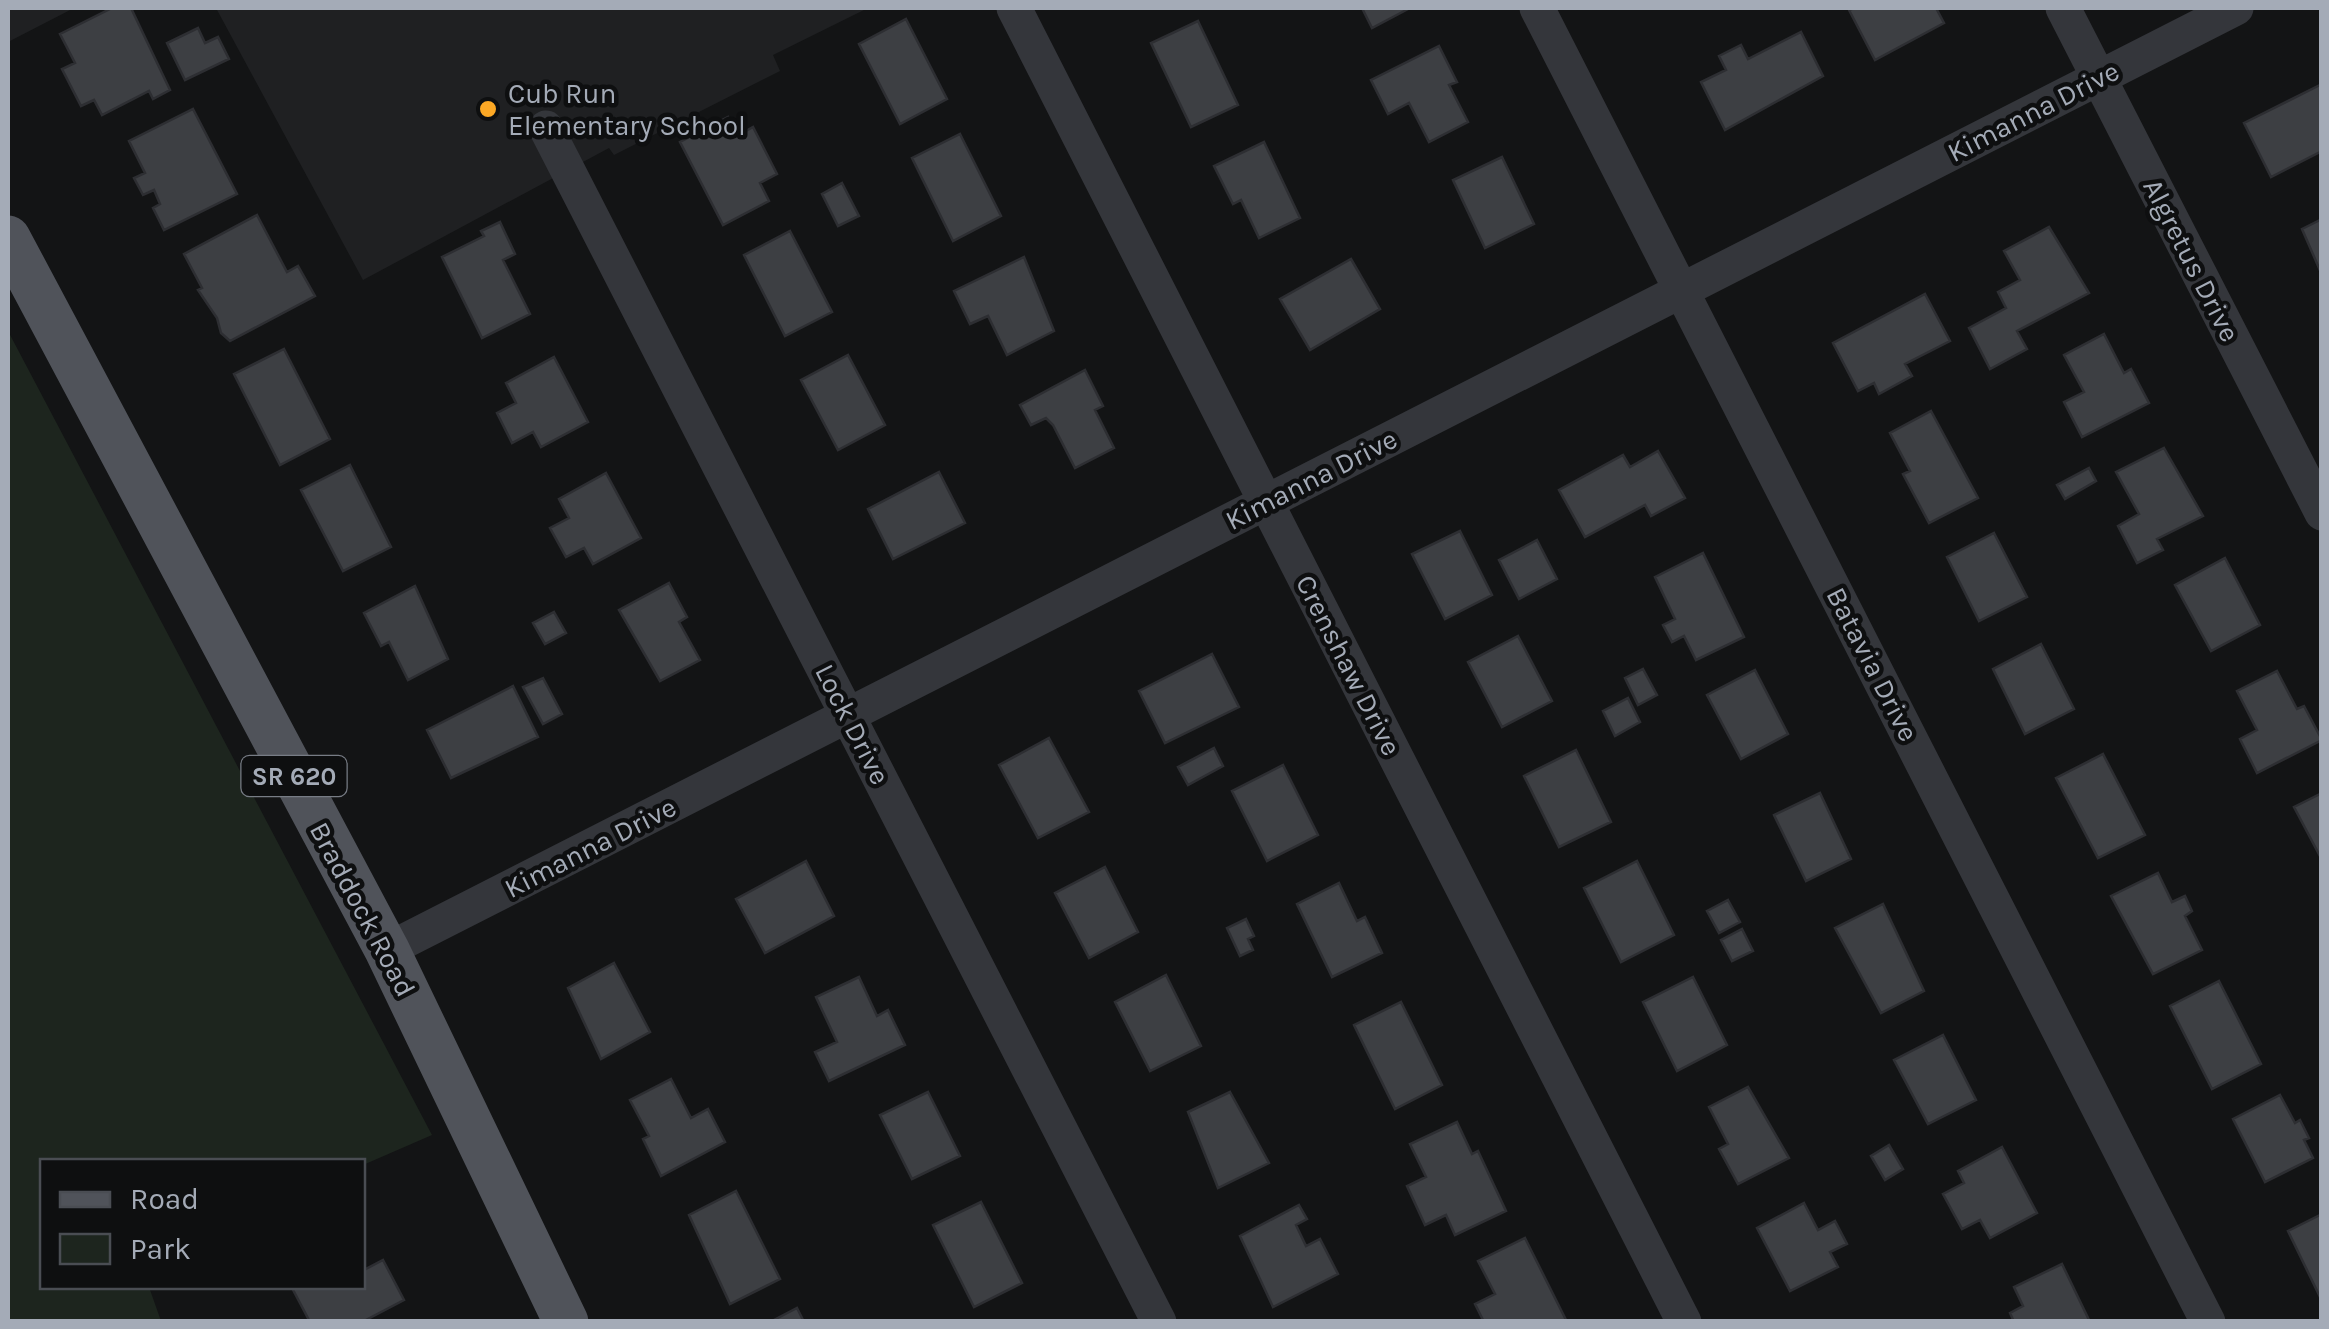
<svg xmlns="http://www.w3.org/2000/svg" width="2329" height="1329" viewBox="0 0 2329 1329" font-family="Karla,sans-serif">
<style>
.built{fill:#1f2022}
.green{fill:#1d251e}
.building{fill:#3d3f43;stroke:#2d2e32;stroke-width:2.5}
.lines{fill:none;stroke-linecap:round;stroke-linejoin:round}
.minor{stroke:#34363b;stroke-width:35}
.major{stroke:#50535a;stroke-width:45}
.poi-dot{fill:#fca825;stroke:#0e0f10;stroke-width:4}
.labels{text-anchor:middle;stroke-width:9;stroke-linejoin:round;paint-order:stroke}
.shield{fill:#0e0f10;stroke:#777c85;stroke-width:2.5}
.shield-label{font-size:25px;font-weight:bold;fill:#a4abb7}
.poi-label{font-size:28px;fill:#a4abb7;stroke:#0e0f10;text-anchor:start}
.street-label{font-size:28px;fill:#a4abb7;stroke:#0e0f10}
</style>
<rect width="100%" height="100%" fill="#131415"/>
<!-- built -->
<path class="built" d="M8,8H74L8,42Z
M216,8H868L773,55L780,71L614,155L609,148L363,280Z"/>
<!-- green -->
<path class="green" d="M8,331L432,1135L363,1165L42,1162V1286L149,1287L161,1321H8Z"/>
<!-- building -->
<path class="building" d="M112,8H131L170,90L153,99L149,91L102,115L94,100L81,106L62,69L75,63L60,34Z
M1362,8H1410L1372,28Z
M1854,8H1936L1944,23L1875,60L1849,10Z
M906,19L947,99L900,124L859,44Z
M1198,21L1238,105L1191,127L1151,43Z
M198,28L205,43L218,37L229,59L185,80L167,43Z
M1801,32L1823,76L1725,130L1701,82L1726,70L1719,56L1741,45L1748,59Z
M1439,46L1457,82L1449,85L1468,122L1429,142L1409,103L1388,114L1371,80Z
M2322,84V151L2271,177L2244,123Z
M193,109L237,194L164,230L153,208L160,204L154,190L143,195L134,178L145,173L129,141Z
M728,117L737,136L753,127L777,174L760,183L769,201L723,225L680,142Z
M960,134L1001,216L953,241L912,158Z
M1264,142L1300,218L1259,238L1241,200L1233,204L1214,166Z
M1502,157L1534,224L1485,248L1453,180Z
M842,183L859,216L838,226L822,194Z
M257,215L287,272L298,266L315,296L230,341L221,333L217,318L198,290L202,288L184,254Z
M2322,219V275L2302,229Z
M500,222L515,254L503,260L530,314L482,338L442,257L484,236L481,231Z
M2049,227L2089,293L2017,331L2027,349L1990,369L1969,328L2006,308L1998,292L2020,280L2004,251Z
M790,231L832,312L785,336L744,255Z
M1024,257L1054,331L1007,355L988,316L970,324L954,291Z
M1351,259L1380,309L1310,350L1280,299Z
M1925,294L1950,341L1905,364L1912,376L1879,394L1874,383L1858,391L1833,343Z
M2104,334L2124,373L2131,369L2149,403L2082,437L2064,402L2084,392L2064,355Z
M284,349L330,439L280,465L234,374Z
M848,355L885,425L838,450L801,380Z
M554,357L588,422L541,447L533,432L512,443L497,413L516,403L506,383Z
M1085,370L1103,406L1095,410L1114,448L1075,468L1053,425L1046,418L1031,425L1020,405Z
M1931,411L1978,498L1929,523L1903,474L1910,471L1890,433Z
M2164,448L2203,516L2157,539L2163,550L2137,563L2118,526L2139,514L2116,472Z
M1658,451L1685,498L1651,516L1645,505L1585,537L1559,490L1623,455L1630,467Z
M350,465L391,547L343,571L301,490Z
M2089,468L2096,481L2065,499L2057,485Z
M939,472L965,523L893,559L868,509Z
M606,473L641,538L593,564L584,548L566,557L550,528L569,518L559,499Z
M1460,531L1492,595L1445,619L1412,554Z
M1994,533L2027,597L1979,621L1947,557Z
M1537,540L1557,579L1519,599L1499,560Z
M1703,553L1744,637L1696,660L1684,636L1672,642L1663,625L1675,619L1655,577Z
M2225,558L2260,625L2211,651L2175,585Z
M669,583L687,617L679,622L700,660L660,681L619,610Z
M415,586L448,659L408,680L389,642L381,646L364,613Z
M554,612L566,633L545,644L533,623Z
M1518,636L1552,701L1502,727L1468,662Z
M2041,644L2074,709L2025,734L1993,669Z
M1212,654L1239,707L1165,743L1139,691Z
M1643,669L1657,695L1638,705L1625,678Z
M1755,670L1788,734L1741,759L1707,695Z
M2277,671L2297,709L2304,706L2322,740L2257,773L2240,739L2257,730L2237,691Z
M543,678L562,714L543,724L523,687Z
M513,686L538,737L451,778L427,730Z
M1628,698L1640,722L1615,736L1603,711Z
M1049,738L1089,812L1038,838L999,765Z
M1214,748L1223,766L1188,785L1178,767Z
M1576,750L1611,822L1559,847L1524,776Z
M2103,754L2145,835L2098,858L2056,778Z
M1283,765L1318,835L1267,861L1232,791Z
M1820,793L1851,859L1806,881L1774,815Z
M2322,793V860L2294,807Z
M806,861L834,916L765,953L736,899Z
M1637,861L1674,935L1621,962L1584,888Z
M1105,867L1138,932L1089,958L1055,893Z
M2158,873L2172,902L2185,896L2192,911L2185,916L2202,950L2153,974L2111,896Z
M1339,883L1357,921L1365,917L1382,953L1332,977L1297,904Z
M1728,900L1740,922L1719,933L1707,911Z
M1883,904L1924,991L1881,1013L1835,928Z
M1246,919L1254,936L1248,939L1253,950L1240,956L1227,928Z
M1742,929L1753,951L1732,961L1721,940Z
M614,963L650,1032L601,1059L568,988Z
M1166,975L1201,1046L1150,1071L1115,1002Z
M859,977L877,1016L888,1010L905,1045L829,1081L815,1052L837,1042L816,997Z
M1693,977L1727,1045L1677,1071L1643,1002Z
M2219,981L2261,1064L2212,1089L2170,1006Z
M1401,1002L1442,1085L1395,1109L1354,1025Z
M1943,1035L1976,1100L1928,1124L1894,1060Z
M671,1079L691,1118L708,1109L725,1142L661,1176L643,1139L649,1136L630,1100Z
M1748,1087L1789,1158L1738,1184L1719,1149L1728,1144L1709,1107Z
M928,1092L960,1156L912,1179L880,1115Z
M1230,1092L1269,1163L1218,1188L1188,1112Z
M2280,1095L2295,1123L2300,1120L2309,1138L2304,1140L2313,1158L2265,1182L2233,1119Z
M1457,1122L1472,1154L1478,1151L1506,1211L1455,1235L1446,1215L1425,1225L1407,1186L1426,1177L1410,1144Z
M1889,1145L1903,1169L1885,1180L1871,1156Z
M2002,1147L2037,1213L1990,1238L1980,1220L1962,1229L1943,1194L1964,1183L1958,1171Z
M736,1191L780,1279L730,1304L689,1215Z
M981,1202L1022,1283L974,1307L933,1225Z
M1804,1203L1818,1230L1835,1221L1847,1244L1830,1252L1838,1267L1790,1291L1757,1228Z
M1299,1205L1307,1219L1296,1225L1306,1246L1320,1239L1338,1274L1273,1307L1240,1236Z
M2322,1214V1299H2321L2288,1231Z
M1525,1238L1567,1322H1484L1475,1304L1495,1294L1478,1261Z
M383,1260L404,1300L362,1322H310L291,1286H362V1271Z
M2062,1264L2090,1322H2014L2010,1313L2023,1306L2014,1287Z
M797,1308L804,1322H770Z"/>
<g class="lines">
<!-- minor -->
<path class="minor" d="M1014,8L1684,1322
M1537,8L2208,1322
M2063,8L2322,513
M546,128L1159,1322
M387,950L2236,8"/>
<!-- major -->
<path class="major" d="M8,238L387,950L566,1322"/>
</g>
<!-- markers -->
<circle class="poi-dot" cx="488" cy="109" r="10"/>
<g class="labels">
<!-- shield labels -->
<rect class="shield" x="241.5" y="756" width="105" height="40" rx="8"/>
<g class="shield-label">
<text x="294" y="785">SR 620</text>
</g>
<!-- poi labels -->
<g class="poi-label">
<text x="508" y="103">Cub Run<tspan x="508" dy="32">Elementary School</tspan></text>
</g>
<!-- street labels -->
<g class="street-label">
<text transform="translate(2033 111) rotate(-27)" y="10">Kimanna Drive</text>
<text transform="translate(2192 260) rotate(63)" y="10">Algretus Drive</text>
<text transform="translate(1311 479) rotate(-27)" y="10">Kimanna Drive</text>
<text transform="translate(1873 664) rotate(63)" y="10">Batavia Drive</text>
<text transform="translate(1349 665) rotate(63)" y="10">Crenshaw Drive</text>
<text transform="translate(853 724) rotate(63)" y="10">Lock Drive</text>
<text transform="translate(590 847) rotate(-27)" y="10">Kimanna Drive</text>
<text transform="translate(363 909) rotate(62)" y="10">Braddock Road</text>
</g>
</g>
<!-- border -->
<rect width="2329" height="1329" fill="none" stroke="#a4abb7" stroke-width="20"/>
<!-- legend -->
<rect x="40" y="1159" width="325" height="130" fill="#0e0f10" stroke="#4a4d53" stroke-width="2.5"/>
<rect x="60" y="1192" width="50" height="15" fill="#50535a" stroke="#4a4d53" stroke-width="2.5"/>
<text x="130" y="1209" font-size="30" fill="#a4abb7">Road</text>
<rect x="60" y="1234" width="50" height="30" fill="#1d251e" stroke="#4a4d53" stroke-width="2.5"/>
<text x="130" y="1259" font-size="30" fill="#a4abb7">Park</text>
</svg>
